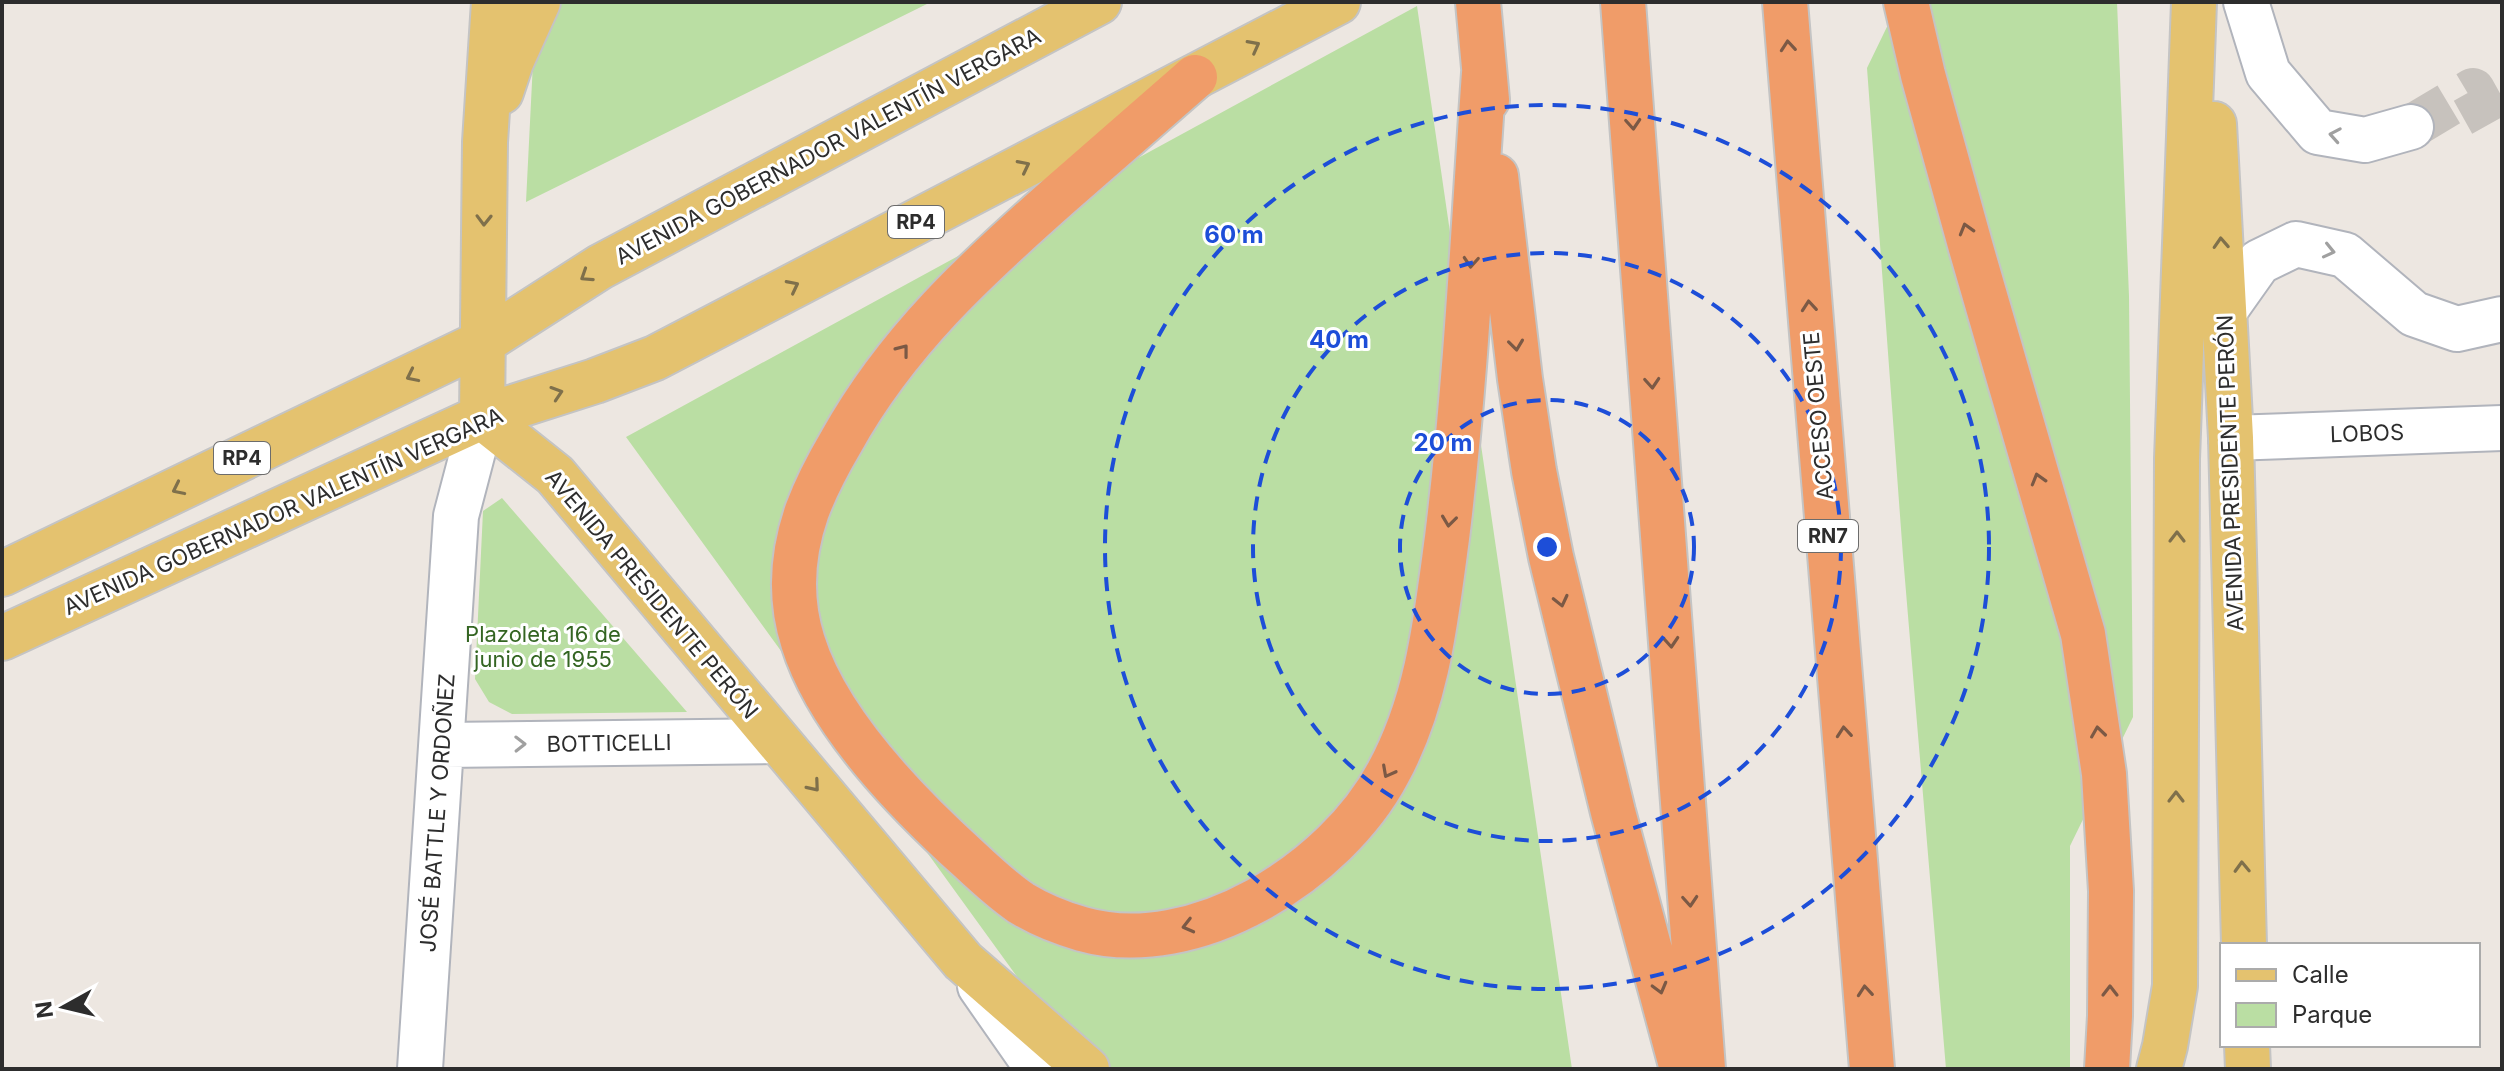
<svg xmlns="http://www.w3.org/2000/svg" width="2504" height="1071" viewBox="0 0 2504 1071" font-family="Inter,sans-serif">
<style>
.green{fill:#badea3}
.lines{fill:none;stroke-linecap:round;stroke-linejoin:round}
.minor-tunnel{stroke:#c7c2bd;stroke-width:44;stroke-dasharray:44 22;stroke-linecap:butt}
.minor-casing{stroke:#b1b4bc;stroke-width:48}
.major-casing{stroke:#c4c4c4;stroke-width:48}
.highway-casing{stroke:#c4c4c4;stroke-width:48}
.minor{stroke:#fff;stroke-width:44}
.major{stroke:#e4c26f;stroke-width:44}
.highway{stroke:#f09c69;stroke-width:44}
.oneway{stroke:#7f704b}
.oneway2{stroke:#7b5945}
.oneway3{stroke:#a0a0a0}
.ring{fill:none;stroke:#1d4ed8;stroke-width:4;stroke-dasharray:14 10}
.labels{text-anchor:middle;stroke-width:6;stroke-linejoin:round;paint-order:stroke}
.shield{fill:#fff;stroke:#6c6c6c;stroke-width:2}
.shield-label{font-size:20px;font-weight:bold;fill:#2d2d2d}
.street-label{font-size:22px;fill:#2d2d2d;stroke:#fff}
.park-label{font-size:22px;fill:#346522;stroke:#fff}
.centre{fill:#1d4ed8;stroke:#fff;stroke-width:4}
.ring-label{font-size:24px;text-anchor:middle;font-weight:bold;fill:#1d4ed8;stroke:#fff;stroke-width:6;stroke-linejoin:round;paint-order:stroke}
</style>
<rect width="100%" height="100%" fill="#ede7e1"/>
<!-- green -->
<path class="green" d="M536,2H931L526,202Z
M1899,2H2117L2129,296L2133,717L2070,846V1069H1946L1903,556L1867,68Z
M1417,6L1572,1069H1084L626,437Z
M502,498L687,712L512,714L489,702L475,679L483,511Z"/>
<g class="lines">
<!-- minor-tunnel -->
<path class="minor-tunnel" d="M2411,127L2473,90L2502,142"/>
<defs>
<path id="minor" d="M2246,2L2268,73L2318,132L2365,140L2411,127
M2225,310L2259,262L2296,244L2345,255L2414,314L2457,329L2502,319
M2231,438L2502,428
M442,745L776,741
M980,986L1038,1069
M420,1069L456,516L482,417"/>
<path id="major" d="M501,92L511,62L538,2
M2214,124L2231,438L2244,945
M482,417L555,475L963,961L1087,1069
M482,417L485,142L494,2
M2,574L483,342L600,267L1099,2
M2,638L482,417L595,381L655,358L1338,2
M2247,1045L2248,1069
M2159,1069L2165,1046L2175,986L2177,459L2194,2"/>
<path id="highway" d="M1478,2L1487,100
M1623,2L1703,1069
M1785,2L1872,1069
M1906,2L1923,75L1971,248L2083,634L2104,774L2111,891L2110,1016L2107,1069
M1195,77C1150,116 1106,155 1061,194C976,269 897,341 841,442C828,464 816,487 807,511C792,554 789,598 803,642C828,723 908,804 970,860C986,875 1002,890 1021,903C1039,914 1061,923 1082,929C1195,961 1336,871 1388,773C1428,700 1436,619 1447,538C1466,384 1473,228 1484,73
M1496,176L1520,379L1534,471L1551,557L1613,812L1682,1069"/>
</defs>
<!-- minor casing -->
<use href="#minor" class="minor-casing"/>
<!-- major casing -->
<use href="#major" class="major-casing"/>
<!-- highway casing -->
<use href="#highway" class="highway-casing"/>
<!-- minor -->
<use href="#minor" class="minor"/>
<!-- major -->
<use href="#major" class="major"/>
<!-- highway -->
<use href="#highway" class="highway"/>
</g>
<!-- one-way arrows -->
<defs><path id="oneway-chevron" d="M-2-3.5L2.5 0L-2 3.5" fill="none" stroke-width="1.6" stroke-linecap="round" stroke-linejoin="round" transform="scale(2)"/></defs>
<g class="oneway">
<use href="#oneway-chevron" transform="translate(1254 46) rotate(-28)"/>
<use href="#oneway-chevron" transform="translate(1024 166) rotate(-27)"/>
<use href="#oneway-chevron" transform="translate(484 220) rotate(91)"/>
<use href="#oneway-chevron" transform="translate(2221 243) rotate(-93)"/>
<use href="#oneway-chevron" transform="translate(586 276) rotate(147)"/>
<use href="#oneway-chevron" transform="translate(793 286) rotate(-27)"/>
<use href="#oneway-chevron" transform="translate(412 376) rotate(154)"/>
<use href="#oneway-chevron" transform="translate(557 393) rotate(-18)"/>
<use href="#oneway-chevron" transform="translate(178 489) rotate(154)"/>
<use href="#oneway-chevron" transform="translate(2177 537) rotate(-90)"/>
<use href="#oneway-chevron" transform="translate(814 786) rotate(50)"/>
<use href="#oneway-chevron" transform="translate(2176 797) rotate(-90)"/>
<use href="#oneway-chevron" transform="translate(2242 867) rotate(-92)"/>
</g>
<g class="oneway2">
<use href="#oneway-chevron" transform="translate(1788 46) rotate(-95)"/>
<use href="#oneway-chevron" transform="translate(1633 124) rotate(86)"/>
<use href="#oneway-chevron" transform="translate(1966 229) rotate(-106)"/>
<use href="#oneway-chevron" transform="translate(1471 262) rotate(94)"/>
<use href="#oneway-chevron" transform="translate(1809 306) rotate(-95)"/>
<use href="#oneway-chevron" transform="translate(1516 345) rotate(83)"/>
<use href="#oneway-chevron" transform="translate(903 350) rotate(-52)"/>
<use href="#oneway-chevron" transform="translate(1652 383) rotate(86)"/>
<use href="#oneway-chevron" transform="translate(2038 479) rotate(-106)"/>
<use href="#oneway-chevron" transform="translate(1449 521) rotate(97)"/>
<use href="#oneway-chevron" transform="translate(1561 601) rotate(77)"/>
<use href="#oneway-chevron" transform="translate(1671 642) rotate(86)"/>
<use href="#oneway-chevron" transform="translate(1844 732) rotate(-95)"/>
<use href="#oneway-chevron" transform="translate(2098 732) rotate(-98)"/>
<use href="#oneway-chevron" transform="translate(1388 772) rotate(118)"/>
<use href="#oneway-chevron" transform="translate(1690 901) rotate(86)"/>
<use href="#oneway-chevron" transform="translate(1188 926) rotate(166)"/>
<use href="#oneway-chevron" transform="translate(1660 988) rotate(75)"/>
<use href="#oneway-chevron" transform="translate(1865 991) rotate(-95)"/>
<use href="#oneway-chevron" transform="translate(2110 991) rotate(-90)"/>
</g>
<g class="oneway3">
<use href="#oneway-chevron" transform="translate(2335 135) rotate(-170)"/>
<use href="#oneway-chevron" transform="translate(2329 251) rotate(13)"/>
<use href="#oneway-chevron" transform="translate(520 744) rotate(-1)"/>
</g>
<!-- distance rings -->
<g class="ring">
<circle cx="1547" cy="547" r="147"/>
<circle cx="1547" cy="547" r="294"/>
<circle cx="1547" cy="547" r="442"/>
</g>
<g class="labels">
<!-- shield labels -->
<g class="shield">
<rect x="888" y="206" width="56" height="32" rx="6"/>
<rect x="214" y="442" width="56" height="32" rx="6"/>
<rect x="1798" y="520" width="60" height="32" rx="6"/>
</g>
<g class="shield-label">
<text x="916" y="229">RP4</text>
<text x="242" y="465">RP4</text>
<text x="1828" y="543">RN7</text>
</g>
<!-- street labels -->
<g class="street-label">
<text transform="translate(828 146) rotate(-28)" y="8">AVENIDA GOBERNADOR VALENTÍN VERGARA</text>
<text transform="translate(1818 416) rotate(-95)" y="8">ACCESO OESTE</text>
<text transform="translate(2367 433) rotate(-2)" y="8">LOBOS</text>
<text transform="translate(2230 473) rotate(-92)" y="8">AVENIDA PRESIDENTE PERÓN</text>
<text transform="translate(283 511) rotate(-24)" y="8">AVENIDA GOBERNADOR VALENTÍN VERGARA</text>
<text transform="translate(652 594) rotate(50)" y="8">AVENIDA PRESIDENTE PERÓN</text>
<text transform="translate(609 743) rotate(-1)" y="8">BOTTICELLI</text>
<text transform="translate(437 813) rotate(-86)" y="8">JOSÉ BATTLE Y ORDOÑEZ</text>
</g>
<!-- park labels -->
<g class="park-label">
<text x="543" y="642">Plazoleta 16 de<tspan x="543" dy="25">junio de 1955</tspan></text>
</g>
</g>
<circle cx="1547" cy="547" r="12" class="centre"/>
<g class="ring-label">
<text x="1234" y="243">60 m</text>
<text x="1339" y="348">40 m</text>
<text x="1443" y="451">20 m</text>
</g>
<!-- border -->
<rect width="2504" height="1071" fill="none" stroke="#2d2d2d" stroke-width="8"/>
<!-- legend -->
<rect x="2220" y="943" width="260" height="104" fill="#ffffff" stroke="#ababab" stroke-width="2"/>
<rect x="2236" y="969" width="40" height="12" fill="#e4c26f" stroke="#ababab" stroke-width="2"/>
<text x="2292" y="983" font-size="24" fill="#2d2d2d">Calle</text>
<rect x="2236" y="1003" width="40" height="24" fill="#badea3" stroke="#ababab" stroke-width="2"/>
<text x="2292" y="1023" font-size="24" fill="#2d2d2d">Parque</text>
<!-- north arrow -->
<g transform="translate(64 1007) rotate(262)" stroke="#ffffff" stroke-width="6" paint-order="stroke">
<path d="M0-6L14 30L0 20L-14 30Z" fill="#2d2d2d"/>
<text y="-12" font-size="22" font-weight="bold" text-anchor="middle" fill="#2d2d2d">N</text>
</g>
</svg>
